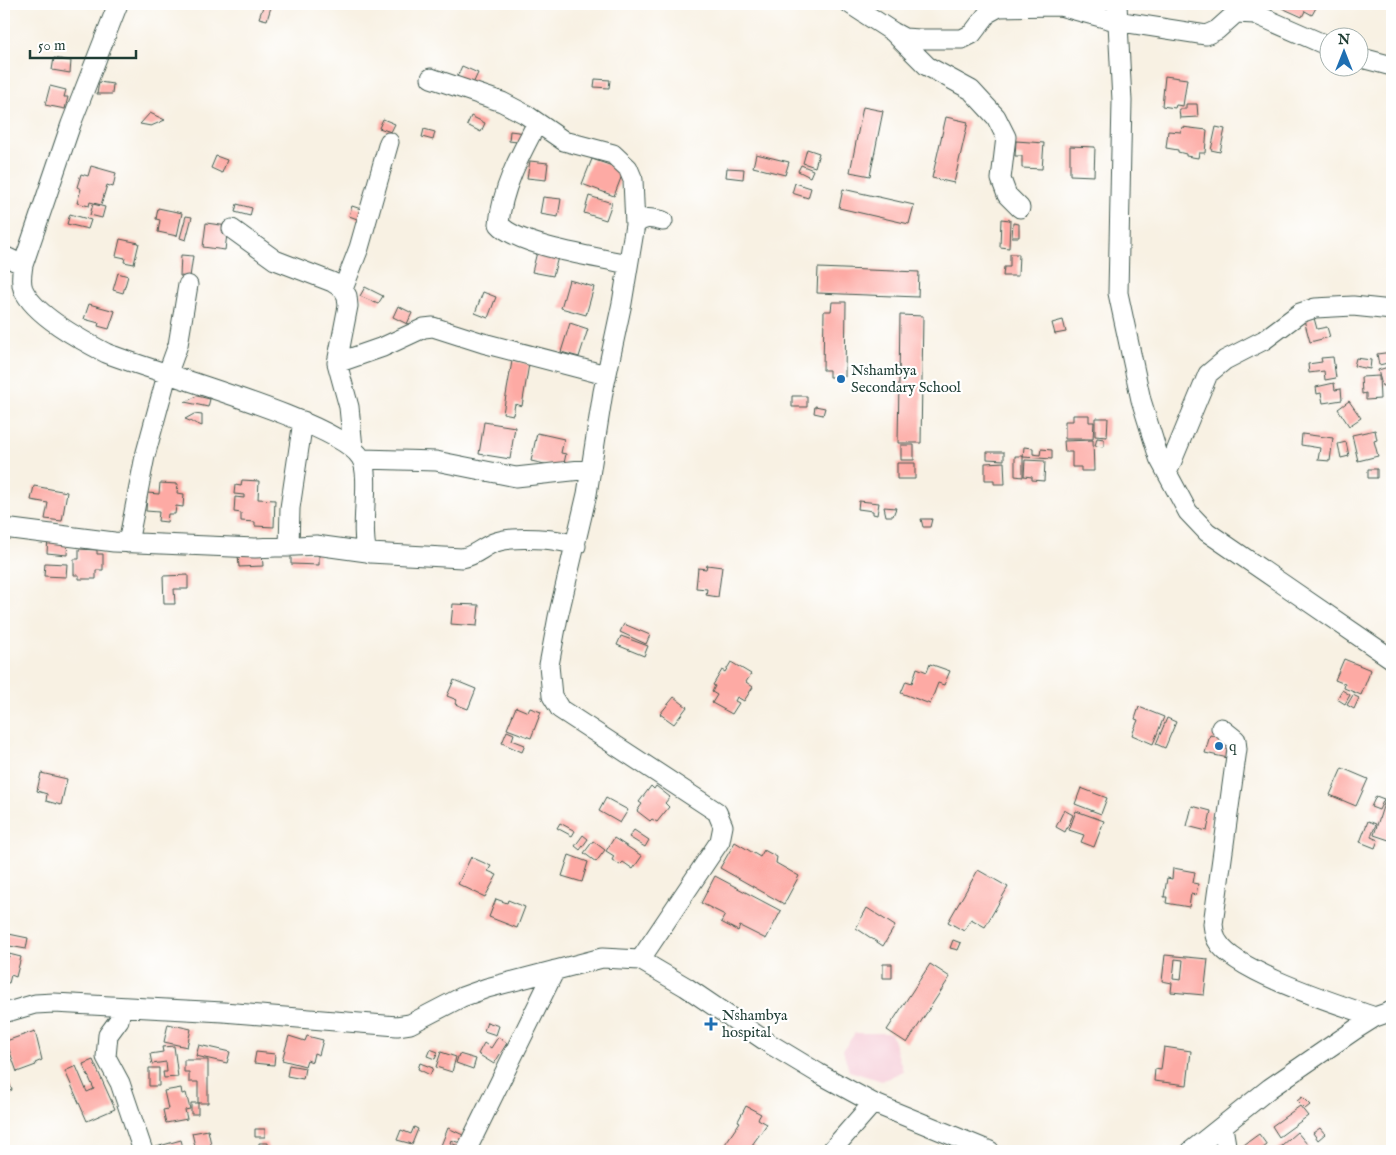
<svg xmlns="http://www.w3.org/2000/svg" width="1396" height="1155" viewBox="0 0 1396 1155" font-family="'IM FELL English',serif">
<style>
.built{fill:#f6cfd9}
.building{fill:#fdaaa4;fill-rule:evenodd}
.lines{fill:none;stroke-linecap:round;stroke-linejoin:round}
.minor-casing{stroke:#40584e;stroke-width:21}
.minor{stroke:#fff;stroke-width:19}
.poi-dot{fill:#1f6fb2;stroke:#fff;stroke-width:2}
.labels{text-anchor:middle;stroke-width:4.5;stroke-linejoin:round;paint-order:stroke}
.poi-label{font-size:15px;fill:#1f3d34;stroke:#fff;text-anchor:start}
</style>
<rect width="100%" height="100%" fill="#fff"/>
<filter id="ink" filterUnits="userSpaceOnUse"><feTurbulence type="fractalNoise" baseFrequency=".02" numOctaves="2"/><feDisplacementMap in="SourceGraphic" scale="10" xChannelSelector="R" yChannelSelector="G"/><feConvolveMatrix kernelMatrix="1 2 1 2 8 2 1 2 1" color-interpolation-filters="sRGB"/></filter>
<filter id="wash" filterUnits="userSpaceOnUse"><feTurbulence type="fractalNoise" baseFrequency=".0096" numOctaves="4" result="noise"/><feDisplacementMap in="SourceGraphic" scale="20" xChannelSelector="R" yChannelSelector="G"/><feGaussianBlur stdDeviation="1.12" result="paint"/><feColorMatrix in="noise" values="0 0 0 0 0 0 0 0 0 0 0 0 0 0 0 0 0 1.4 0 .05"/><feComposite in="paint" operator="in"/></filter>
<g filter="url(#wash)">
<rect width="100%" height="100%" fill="#f8f1e3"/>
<!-- built -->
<path class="built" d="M855,1033H891L903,1071L882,1081L849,1071L843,1050Z"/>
<g id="blocks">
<!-- building -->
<path class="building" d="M264,4H272L267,20L259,18Z
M1284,4H1318L1312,15L1305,11L1302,17L1282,8Z
M54,58L71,61L70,73L52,70Z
M462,66L478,73L472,86L456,79Z
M1165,76L1187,79L1183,106L1176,105L1175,108L1162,106Z
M595,79L610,80L609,88L594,87Z
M99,82L113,84L112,94H97Z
M50,86L66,90L64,97H68L65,109L45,105Z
M1186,104H1197L1198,117L1180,118L1179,109H1186Z
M863,107L883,111L870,176L850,172Z
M150,113L165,120L151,126L140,124Z
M471,116L485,123L481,132L467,125Z
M946,117L968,122L954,183L932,178Z
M383,119L395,124L391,132L379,128Z
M1182,127L1207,130L1205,153H1199L1198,158L1186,156V154L1178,152V150L1166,148L1168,131L1181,132Z
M1216,127L1225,129L1220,152L1211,150Z
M424,129L435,132L433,140L422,137Z
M510,131L526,133L525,143L509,141Z
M1016,141L1044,143L1042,169L1022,168V156H1015Z
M1070,146L1095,147L1094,176L1070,175Z
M807,149L819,153L815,167L803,163Z
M756,154L789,162L785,175L753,167Z
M216,156L227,160L222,173L211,168Z
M592,159L624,170L614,196L582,184Z
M530,161L548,163L546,180L527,178Z
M801,165L813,170L810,177L798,171Z
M91,166L116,173L113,187L107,185L101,205L90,202L89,206L77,203L81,189L77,187L81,174L88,176Z
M727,168L744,169L743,179L726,177Z
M795,183L811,188L808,198L792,193Z
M843,189L914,205L909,224L839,208Z
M589,196L612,203L606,220L584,213Z
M543,197L561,199L558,217L540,214Z
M93,204L105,207L102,218L90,215Z
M237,204L252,208L250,216L235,212Z
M352,206L364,210L360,220L349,216Z
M158,208L182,213L177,236L158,232L160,220L156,219Z
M70,214L91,220L88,229L67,224Z
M186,216L192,217L186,240L180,238Z
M1001,219L1010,220L1009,248L1000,247Z
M206,223L228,226L225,250L203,247Z
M1013,223L1019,224V237H1012Z
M120,239L139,243L134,264L124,262L125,258L116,256Z
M538,248L559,253L553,276L532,272Z
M1010,254H1019L1018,276H1003L1004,267H1010Z
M181,255L193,256L190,277L180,276Z
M818,268L919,272L918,297L817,293Z
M118,273L128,276L123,293L113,290Z
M569,280L594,287L586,315L561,308Z
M365,287L383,296L378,304L360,296Z
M483,292L496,297L488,318L475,313Z
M832,302H846L845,377H829V370H823L824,311H831Z
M89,304L115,311L109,329L98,326L99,323L84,319Z
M398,306L412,313L407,324L393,317Z
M900,315L923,316L921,443H898Z
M1314,318L1317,329L1327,327L1330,337L1310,342L1304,320Z
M1063,320L1066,332L1055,334L1052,323Z
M570,323L588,329L579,357L561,352Z
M1392,352V362L1379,365L1377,354Z
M1333,357L1336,378L1325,380L1324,371L1309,373L1308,364L1322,362L1321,358Z
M1356,358L1371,360L1370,369L1354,366Z
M512,361L529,364L522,406L515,404L513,415L503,413Z
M1392,366V384L1382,386L1378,370Z
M1379,376L1380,399L1366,400V393L1362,394L1361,377Z
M1334,383L1335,390L1341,389L1342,400L1323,403L1321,393L1317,394L1316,387Z
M197,396L210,399L208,407L185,402Z
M792,396H807V407H792Z
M1349,401L1361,418L1349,426L1338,409Z
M815,406L825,408L823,415L814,413Z
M194,414L202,415V426L185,419Z
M1073,415H1089V422H1094L1093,439H1065V421H1073Z
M1095,418H1108L1107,437L1095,436Z
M484,422L515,427L510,459L479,454Z
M1375,430L1377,440L1374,441L1378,456L1358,461L1352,435Z
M537,433L564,439L561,453L566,454L563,468L531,461Z
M1302,434L1333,438L1330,461L1318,460L1320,448L1301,445Z
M1097,438L1104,439V447L1095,446Z
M1093,440L1094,471H1081V467H1072V452H1065L1064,441Z
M1346,442L1349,456L1341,458L1338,444Z
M901,445H914V460H901Z
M1024,447L1033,448V454L1040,455L1041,449L1052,450V459L1023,457Z
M987,452H1004V460L987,459Z
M1015,456H1023V477L1015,476Z
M1025,460L1045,461L1044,481L1032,480V477L1024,476Z
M1004,462L1005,484H994V480H985V463Z
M897,463H915V479H897Z
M1368,469H1377V478H1368Z
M242,480L259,481L258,499L275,500L274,527L255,526V522L241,521V513L234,512L235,497L244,498V495L234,494L235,485L241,486Z
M160,483L178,484L177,493L184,494L183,507L176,506L175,514H168L167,522L158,521L159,512L146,511L147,493L159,494Z
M34,486L67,492L62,521L45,519L48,503L31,500Z
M859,501L879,503L877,515L873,514V511L858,509Z
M884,507L896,508L893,516H886Z
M921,519H932L930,527H923Z
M48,537L68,539L67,555L47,553Z
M79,549L97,550V554H103V570H96V579H79V575H74V559H79Z
M291,552H319V565L291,564Z
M262,553L263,566L239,567L238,554Z
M45,563L67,564L66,577L44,576Z
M707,565L722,567L718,597L706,595L707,589L696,588L698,568L706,569Z
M188,575V589H174L175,604H164L163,576Z
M453,604L479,605L477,626L451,624Z
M624,624L650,635L646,644L620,632Z
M621,636L648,646L644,656L617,645Z
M1344,659L1371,670L1361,695L1344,688L1345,684L1335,680Z
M731,662L751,674L746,682L753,687L744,701L737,697L735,701L739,703L732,714L712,703L717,695L712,692L715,686L713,685L722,670L725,672Z
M930,664L950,671L944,685L938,683L930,704L901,693L906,681L912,683L917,668L927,672Z
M454,680L476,689L468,709L455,704L457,700L447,696Z
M1342,690L1350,695L1345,704L1337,699Z
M1353,695L1359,698L1354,709L1347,705Z
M674,697L687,707L674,724L660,714Z
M516,707L528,712L530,708L541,712L531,738L507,729Z
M1139,707L1164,717L1153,744L1132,735L1138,720L1135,719Z
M1167,718L1176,722L1165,748L1156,744Z
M507,731L514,734L512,740L525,745L522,752L502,743Z
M1210,735L1232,740L1228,758L1205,753Z
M1342,768L1368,779L1356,806L1330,795Z
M41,773L67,779L61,805L46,801L47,794L37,791Z
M651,786L654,789L656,786L670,797L665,803L669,807L657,822L652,819L650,821L637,811L642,804L639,802Z
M1081,788L1107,798L1101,814L1075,804Z
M1376,796L1384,799L1379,810L1371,807Z
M1386,797L1392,799V841L1374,835Z
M606,798L628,810L620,823L599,811Z
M1192,806L1211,811L1207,831L1187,826Z
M1064,810L1073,815L1065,832L1056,827Z
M1076,811L1104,821L1094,847L1081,842L1084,835L1069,830Z
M1368,821L1376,824L1371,837L1378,840L1375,848L1360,842Z
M560,823L575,831L572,836L557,828Z
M634,830L649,840L645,847L629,837Z
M583,835L588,839L580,850L575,846Z
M614,838L642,856L633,869L623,862L620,865L612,860L614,856L606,851Z
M593,841L605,850L596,862L584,853Z
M735,842L760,857L764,850L777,857L776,863L799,876L784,904L720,868Z
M569,855L588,862L582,882L562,876Z
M471,857L491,866L488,871L497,875L485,897L458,884Z
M1173,868L1195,872L1193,883L1198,884L1196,895L1191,894L1189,907L1166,903L1167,897H1164L1167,878L1172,879Z
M978,870L1008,887L985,927L971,919L964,931L948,922Z
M715,876L781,911L766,939L740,926L738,931L721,922L725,915L701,903Z
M496,899L507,903L508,900L525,907L517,928L489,917Z
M867,908L895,926L883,946L856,928Z
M4,933L28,938L26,949L4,945Z
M953,940L961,943L958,950L950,948Z
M9,954L21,957L16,977L11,975L9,983L4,982V955L9,957Z
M1165,955L1208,959L1204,995L1171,992L1172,983L1162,981ZM1175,959L1183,960L1181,980L1173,979Z
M883,964H892V978H883Z
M930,964L950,977L907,1043L887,1030Z
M487,1022L499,1026L496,1035L484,1031Z
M168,1024L191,1029L187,1047L164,1042Z
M35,1031L42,1060L35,1063L36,1065L17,1072L6,1041Z
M289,1036L305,1041L307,1036L323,1040L319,1055L314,1053L312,1062L307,1060L305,1066L282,1060Z
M498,1037L507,1043L494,1064L478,1054L484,1043L491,1048Z
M199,1045L230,1052L227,1063L196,1056Z
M174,1046L178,1077L164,1078L163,1072H167L166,1062L152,1064L150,1054L163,1052L162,1047Z
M1164,1047L1191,1051L1187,1085L1154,1081L1155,1069L1161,1070Z
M430,1049L438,1052L435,1059L427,1056Z
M256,1052L275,1054L274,1065L254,1063Z
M441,1052L456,1057L452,1072L436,1067Z
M459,1054L476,1059L473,1069L456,1063Z
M93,1060L115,1109L87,1121L65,1071L76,1066L87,1092L94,1089L83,1064Z
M184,1060H208V1103H198V1082H189V1072H184Z
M420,1063L433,1068L430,1075L418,1069Z
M289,1065L305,1068L303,1079L287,1076Z
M149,1068H159V1086H149Z
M7,1078L12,1090L5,1093L4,1079Z
M181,1088L182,1094L186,1093L190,1109L185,1110L187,1119L166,1123L163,1110L168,1109L164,1091Z
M1302,1097L1310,1105L1305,1109L1297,1101Z
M191,1103H198V1114H191Z
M746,1106L761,1114L758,1119L767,1124L752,1145L756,1147L754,1151H723L721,1150L740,1122L738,1121Z
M1300,1106L1308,1116L1279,1137L1272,1126Z
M414,1127L418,1129L412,1144L397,1140L401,1130L411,1134Z
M448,1128L463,1135L460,1143L451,1140L450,1143L459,1146L457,1151H447L440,1148Z
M1320,1128L1325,1134L1318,1140L1313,1133Z
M255,1129H265V1137H255Z
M208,1130L212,1149L196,1151L192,1133Z
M1297,1132L1312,1150L1275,1151Z
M1259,1134L1267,1145L1259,1151H1244L1241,1147Z
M181,1140L184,1151H157L156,1147Z
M259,1143H268V1151H259Z"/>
</g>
</g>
<g filter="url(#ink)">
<use href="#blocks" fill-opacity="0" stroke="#40584e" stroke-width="1"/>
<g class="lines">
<defs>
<path id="minor" d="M118,4L71,124L23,265C22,273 20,281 23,289C34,315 81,340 106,353C153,372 340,422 361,458C372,476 359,528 367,552L370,553L462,558C476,556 483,546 496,542C513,536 560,538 576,546
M850,4L893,32L904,38L920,39H962L972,34L988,13L999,7L1060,6L1116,21L1206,35L1217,30L1236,13L1255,14L1328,46
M1117,4L1122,101L1118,293L1141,400L1159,458L1188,512L1207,532L1392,659
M894,33L927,66L971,90L996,117L1006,137L1001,179L1007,195L1020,208
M1358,57L1392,66
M431,78L502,102L525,114L564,141L613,154L628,168L633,180L635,225
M537,123C520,155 502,188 499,224C517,246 598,257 627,264
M232,229L275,260L332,282L343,289L347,296L348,306L337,363L349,407L353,448
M4,256L23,265
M343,289L359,248L389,142
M337,363L383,347L424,328L433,327L483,343L606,375
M362,459L436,461L516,477L590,469
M1167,473L1208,374L1225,360L1264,340L1300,313L1315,308L1353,306L1392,310
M4,528L114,542L255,548L316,545L367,552
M128,543L145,456L167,375L178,345L188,285
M289,547L290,508L303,421
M1221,728L1236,740L1237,749L1213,924C1214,930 1214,937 1218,942C1235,972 1341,1005 1375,1017
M640,960L720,841L723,826L717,812L560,709L552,696L549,665L558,617L587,494L603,392L622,303L635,225C644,216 651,218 663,221
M121,1007L119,1020L108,1035L106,1057L120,1083L143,1151
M4,1013L35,1004L54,1003L223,1012L397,1026L410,1024L462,997L487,988L602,958L640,960L686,987L770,1044L818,1073L873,1103L990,1151
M1223,1127L1227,1151
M466,1151L555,970
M831,1151L873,1103
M1191,1151L1270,1088L1356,1029L1375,1017L1392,1011"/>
</defs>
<!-- minor casing -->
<use href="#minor" class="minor-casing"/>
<!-- minor -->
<use href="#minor" class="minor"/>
</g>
</g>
<!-- markers -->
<g class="poi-dot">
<circle cx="841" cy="379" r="5"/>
<circle cx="1219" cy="746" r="5"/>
<path d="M708.5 1016.5h5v5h5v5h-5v5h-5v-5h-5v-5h5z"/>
</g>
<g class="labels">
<!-- poi labels -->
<g class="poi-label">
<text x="851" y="375">Nshambya<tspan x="851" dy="17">Secondary School</tspan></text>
<text x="1229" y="751">q</text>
<text x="722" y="1020">Nshambya<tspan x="722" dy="17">hospital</tspan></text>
</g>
</g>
<!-- margin -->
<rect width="1396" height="1155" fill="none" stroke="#fff" stroke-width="20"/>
<!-- north arrow -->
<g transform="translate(1344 52)"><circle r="24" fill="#ffffff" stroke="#a5b1ae"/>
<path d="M0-4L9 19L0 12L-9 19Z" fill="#1f6fb2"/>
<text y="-8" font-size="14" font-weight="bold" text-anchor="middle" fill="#1f3d34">N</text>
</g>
<!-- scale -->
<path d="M30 50v8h106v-8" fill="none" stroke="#1f3d34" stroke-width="2.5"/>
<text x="38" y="50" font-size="15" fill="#1f3d34" stroke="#ffffff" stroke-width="4" paint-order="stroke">50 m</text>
</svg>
